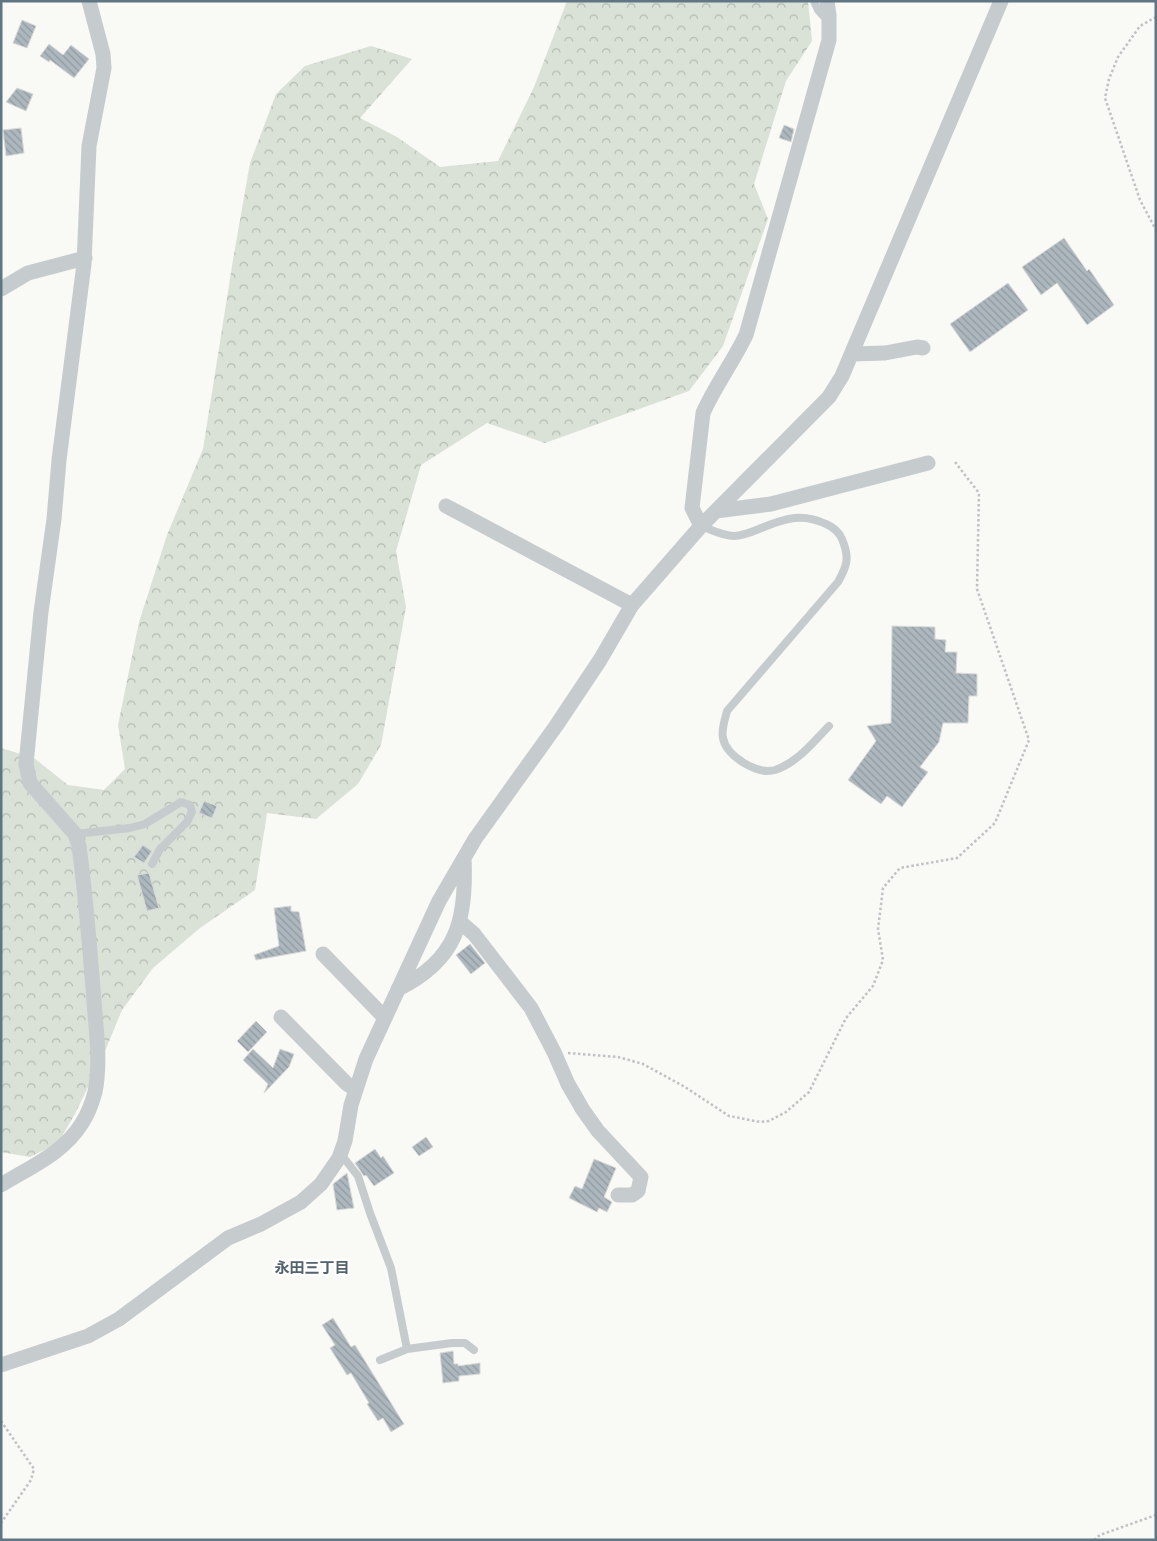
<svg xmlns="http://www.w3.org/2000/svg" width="1157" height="1541" viewBox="0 0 1157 1541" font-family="Signika,'Noto Sans JP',sans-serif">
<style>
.forest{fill:url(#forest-crowns)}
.building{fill:url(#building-back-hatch);stroke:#dadad8}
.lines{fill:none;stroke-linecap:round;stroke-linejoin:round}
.path{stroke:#bfc2c4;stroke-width:2.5;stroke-dasharray:2.5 2.5;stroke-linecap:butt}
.lane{stroke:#c6cbce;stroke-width:8}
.street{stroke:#c6cbce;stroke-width:15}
.labels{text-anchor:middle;stroke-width:5;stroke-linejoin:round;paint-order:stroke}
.neighbourhood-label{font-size:15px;font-weight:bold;fill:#53636e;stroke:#fff}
</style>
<defs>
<pattern id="forest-crowns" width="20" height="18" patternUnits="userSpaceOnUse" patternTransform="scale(1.25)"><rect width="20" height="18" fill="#dae1d6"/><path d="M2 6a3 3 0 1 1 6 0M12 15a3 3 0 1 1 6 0" fill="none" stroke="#b4bbb3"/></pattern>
<pattern id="building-back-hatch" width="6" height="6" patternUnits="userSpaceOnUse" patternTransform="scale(1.25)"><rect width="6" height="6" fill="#adb8be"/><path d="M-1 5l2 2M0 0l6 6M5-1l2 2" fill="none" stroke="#909aa0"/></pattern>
</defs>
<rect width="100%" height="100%" fill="#f9f9f5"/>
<!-- forest -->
<path class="forest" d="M567,1H808L812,41L786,81L754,184L768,219L723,346L689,391L545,443L487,423L421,465L396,551L406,607L381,745L358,784L316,819L267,813L255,890L200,928L153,968L122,1010L103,1056L75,1114L58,1143L30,1157L1,1152V748L34,758L68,785L104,790L125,769L118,725L139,622L167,535L203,449L233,260L250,163L276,94L305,66L371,46L412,59L360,118L397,137L440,167L498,161L534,87Z"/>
<!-- building -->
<path class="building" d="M22,20L36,26L27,48L13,43Z
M49,44L63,55L71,45L89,59L74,78L50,60L49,62L40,56Z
M17,88L33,94L26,111L6,102Z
M784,125L794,129L791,142L779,138Z
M21,128L24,153L6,156L3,130Z
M1064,238L1087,271L1089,269L1114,305L1087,325L1057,283L1041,295L1022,267Z
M1008,283L1028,310L970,352L950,324Z
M892,626L935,627V639L946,640L945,652H957L956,673L977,674V696H969L968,723H943L939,742L920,767L928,772L902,807L887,796L881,804L848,780L876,741L867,726L891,723Z
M204,801L217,806L212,818L199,813Z
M143,845L152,851L144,863L134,857Z
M149,873L159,908L147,911L137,875Z
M291,906V911L299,912L306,951L256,960L254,955L279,946L274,908Z
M470,944L485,963L471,974L456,955Z
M256,1021L267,1032L248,1052L237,1041Z
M253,1049L273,1068L280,1049L294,1054L289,1067L264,1093L268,1084L243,1060Z
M426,1137L433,1147L419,1156L412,1147Z
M375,1149L381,1158L383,1156L394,1173L374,1186L366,1175L364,1176L355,1163Z
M594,1159L616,1168L604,1197L612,1202L607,1212L599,1208L597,1212L569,1198L575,1186L582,1189Z
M347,1173L354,1208L337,1210L333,1184Z
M333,1318L351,1347L355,1345L404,1424L391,1432L383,1418L378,1421L367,1404L369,1403L351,1373L347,1375L330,1348L335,1345L322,1325Z
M453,1351L454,1364H458V1366L480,1363V1374L459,1376V1381L443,1383L440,1353Z"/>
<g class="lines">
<!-- path -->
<path class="path" d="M1156,17L1140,26L1118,57L1109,79L1105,98L1140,200L1156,230
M568,1053L618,1057L643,1064L685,1087L729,1116L760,1122L769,1121L786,1112L809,1092L846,1018L873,986L883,960L878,929L883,888L900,868L957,858L995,823L1029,740L977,589L979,493L955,462
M1,1421L34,1469L31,1480L1,1523
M1094,1540L1100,1535L1156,1515"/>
<!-- lane -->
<path class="lane" d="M814,1L818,10L828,21
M701,526C712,530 723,536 734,536C744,536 754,531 764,527C786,518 803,513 826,524C833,527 839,532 842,539C850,558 847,566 838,582L727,711C725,720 721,729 723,738C726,756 757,775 775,770C797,763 813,742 829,726
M75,834L130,828L145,824L181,802L190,805L192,812L187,822L160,849L152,864
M340,1153L358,1176L370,1213L391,1268L407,1349
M380,1360L407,1349L452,1343H465L474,1350"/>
<!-- street -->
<path class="street" d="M1,289L28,273L85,258
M852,354L885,353L917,347L923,348
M446,506L632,605
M716,511L771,504L928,463
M701,526L692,508L703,413C715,386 733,362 746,335L829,40V15L827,1
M460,922L474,934L531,1008L554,1052L568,1084L583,1110L598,1131L641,1177L638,1191L632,1195H618
M323,954L385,1018
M398,989C457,960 467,920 464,858
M281,1017L347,1084L355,1089
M1,1185C30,1167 64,1153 82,1123C88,1114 92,1103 95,1092C101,1062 96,1031 94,1001C90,949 86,898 79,846L75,834L30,783L26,764L41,612L54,519L59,460L84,264L89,146L104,68L103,54L89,1
M1,1365L88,1336L119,1319L228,1238L261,1224L301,1202L321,1184L339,1158L345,1141L351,1105L366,1059L439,901L475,839L556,726L600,660L632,605L701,526L829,397L842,376L1001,1"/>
</g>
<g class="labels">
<!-- neighbourhood labels -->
<g class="neighbourhood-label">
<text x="312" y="1273">永田三丁目</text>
</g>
</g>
<!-- border -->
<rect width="1157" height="1541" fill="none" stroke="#607684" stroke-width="5"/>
</svg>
